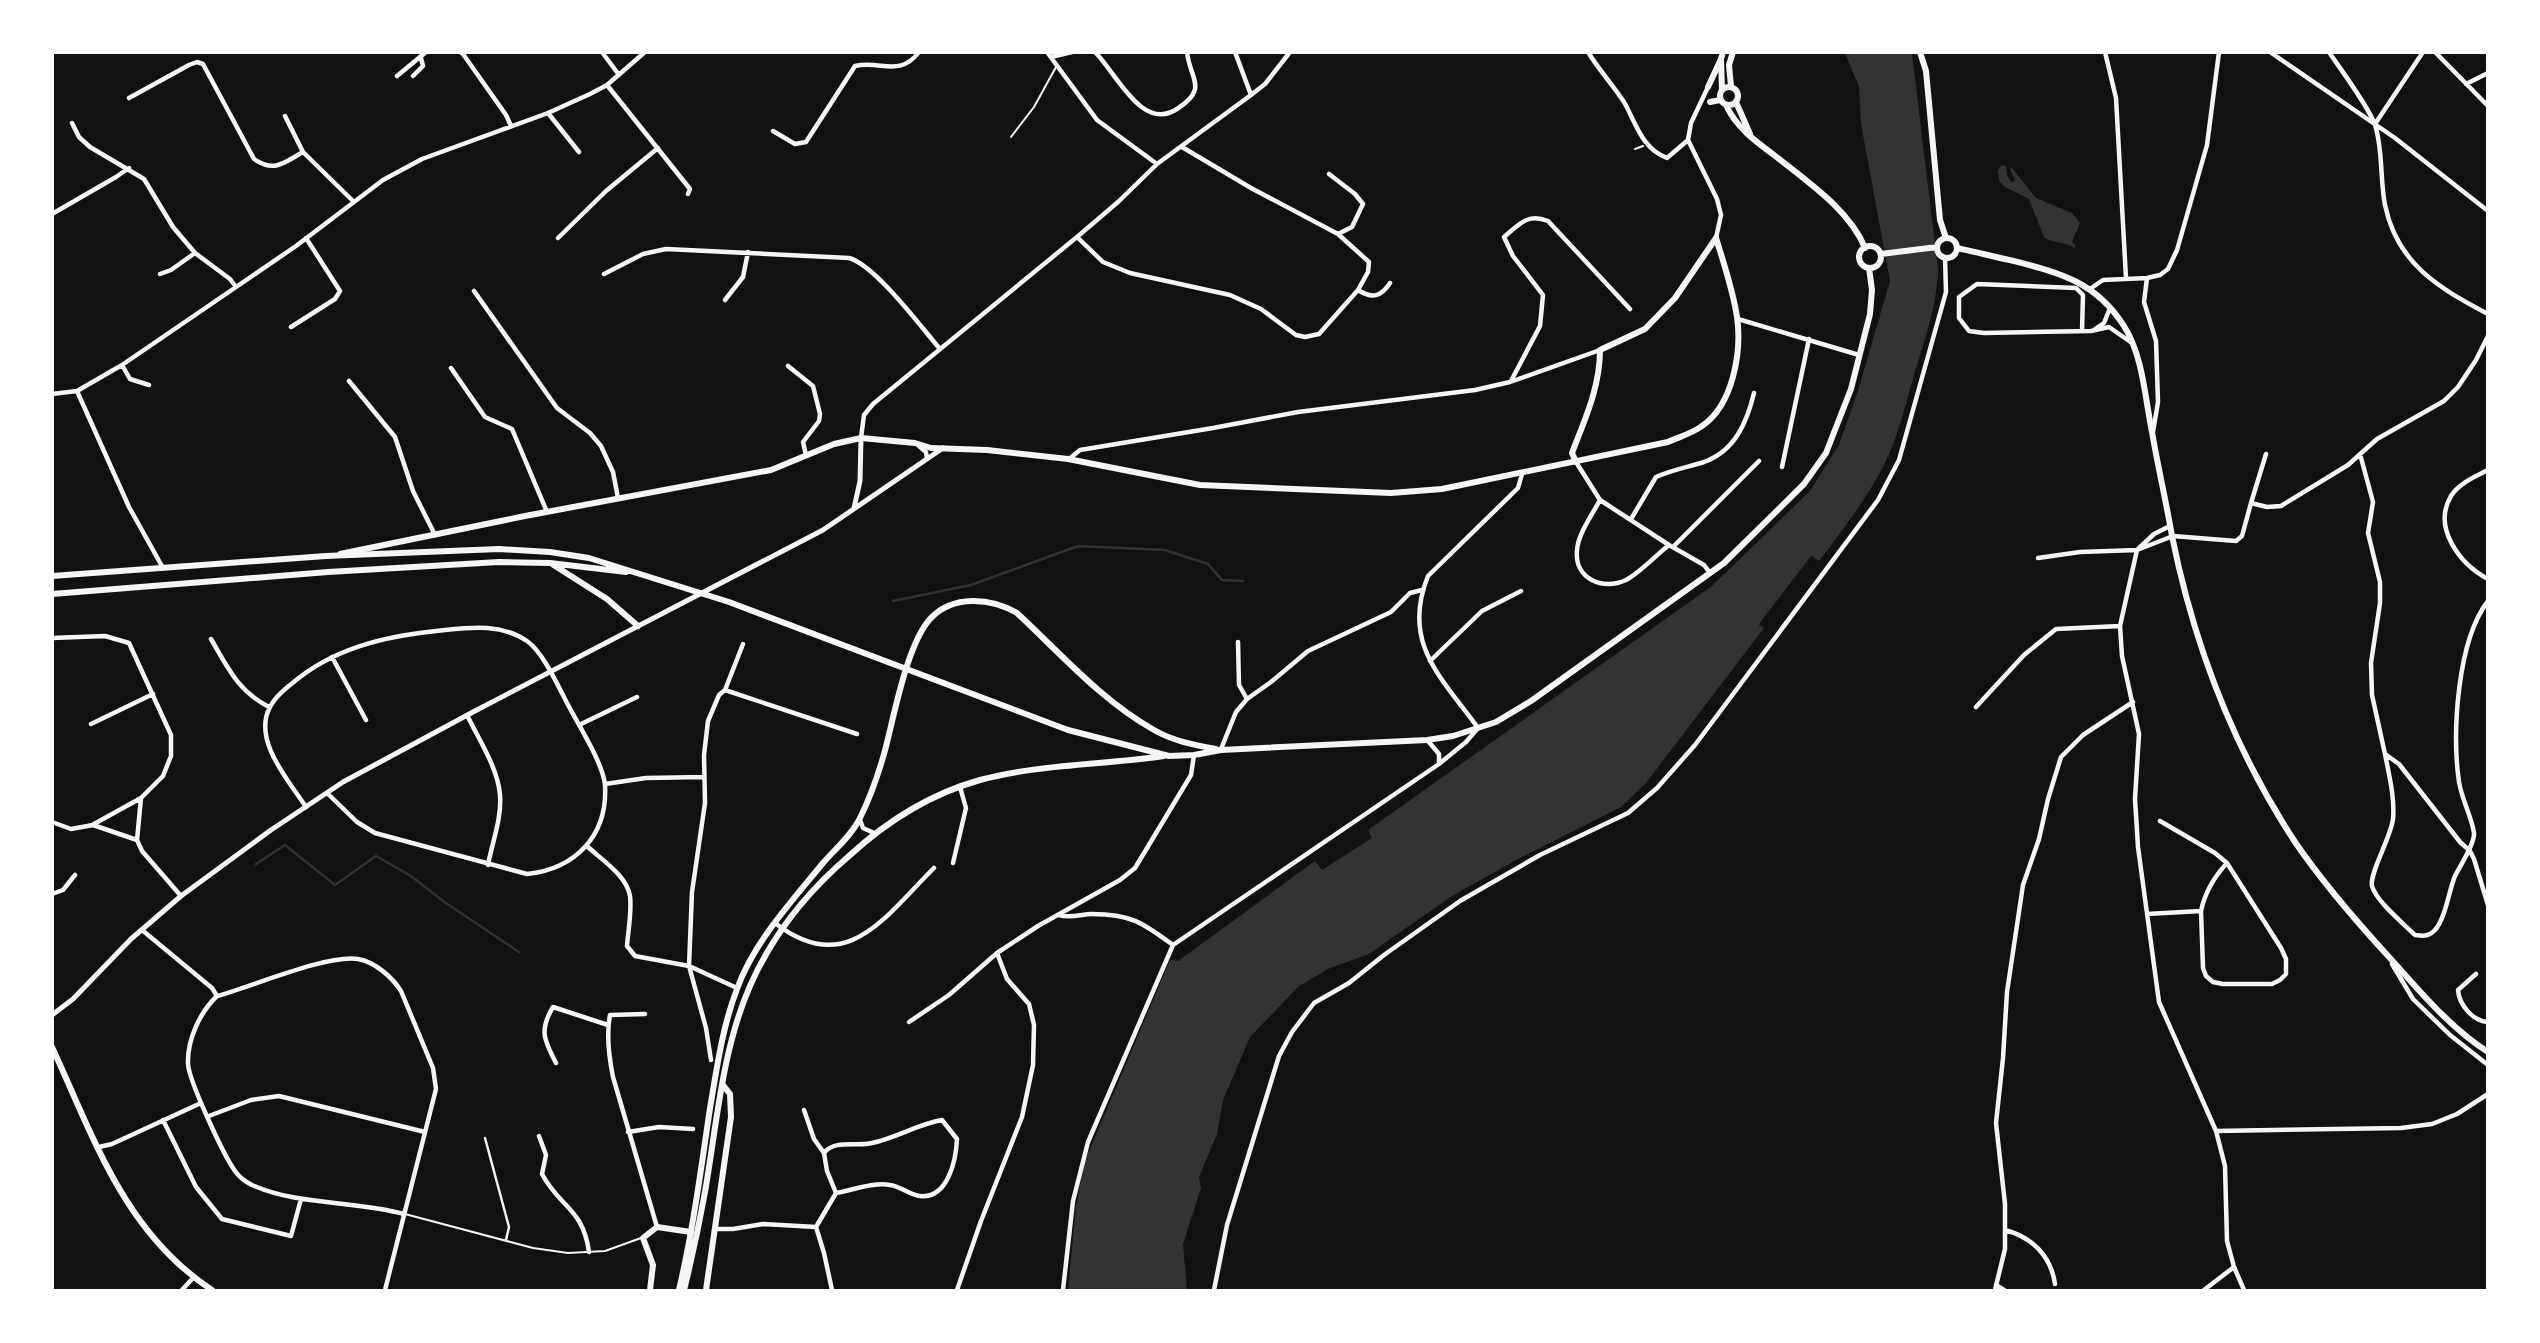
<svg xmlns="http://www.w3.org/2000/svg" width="2540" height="1343" viewBox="0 0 2540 1343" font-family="Karla,sans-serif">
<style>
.water{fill:#333}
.pier{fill:#111}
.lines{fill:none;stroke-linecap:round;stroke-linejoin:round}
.stream{stroke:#333;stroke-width:2.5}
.service{stroke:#f5f5f5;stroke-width:2}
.pedestrian{stroke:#f5f5f5;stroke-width:2.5}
.minor{stroke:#f5f5f5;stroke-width:4.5}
.tertiary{stroke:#f5f5f5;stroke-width:5}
.secondary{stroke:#f5f5f5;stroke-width:6}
.primary{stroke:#f5f5f5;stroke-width:6}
</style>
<rect width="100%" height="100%" fill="#111"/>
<!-- water -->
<path class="water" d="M1845,53H1912L1938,270C1937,303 1927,333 1917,365C1907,398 1899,436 1883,467C1865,501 1842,531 1819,561L1812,556L1759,625L1764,628L1646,783L1621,807L1516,860L1452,896L1369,954L1330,968L1299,986L1250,1037L1223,1100L1217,1134L1199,1177L1201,1188L1183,1244L1187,1290H1068L1076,1206L1085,1161L1170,960L1178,961L1315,861L1322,870L1372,838L1368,830L1712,586L1810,491L1839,445L1858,391L1890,281L1861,124L1859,87Z
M2002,165L2006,166L2007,175L2012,183L2015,180L2010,169L2012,168L2036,198L2072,213L2080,223L2072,242L2076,246L2074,248C2065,241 2053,244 2044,237L2029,199L2005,187L1999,181L1998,170Z"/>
<!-- pier -->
<path class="pier" d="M1811,556L1822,563L1818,565L1812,561L1764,624L1767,627L1766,630L1759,624Z"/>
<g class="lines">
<!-- stream -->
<path class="stream" d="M893,601L971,585L1078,546L1165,550L1208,564L1222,580L1243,581
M256,864L285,845L335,885L376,856L411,876L443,901L519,952"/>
<!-- service -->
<path class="service" d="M1011,137L1034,107L1056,67
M1635,149L1643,146
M405,1214L533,1248L568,1253L605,1251L641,1238"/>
<!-- pedestrian -->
<path class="pedestrian" d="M485,1138L509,1227L506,1240"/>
<!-- minor -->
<path class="minor" d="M460,52L463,54L506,115L511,126
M602,52L619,75
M1047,52L1097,120L1157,164
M1095,52C1117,74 1142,132 1177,109C1209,88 1190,80 1187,52
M1588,52C1599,70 1613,85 1624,102C1636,123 1642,149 1667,158L1688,140
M2105,52L2116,98L2126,278
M2270,52L2395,138L2488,211
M2329,52C2341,70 2369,107 2375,125C2383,149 2380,180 2385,205C2397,264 2439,288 2488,314
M2435,52L2488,106
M1051,57L1072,52
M397,76L426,52
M413,76L423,66L421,58
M2466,84L2488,73
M607,85L690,189L688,194
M1708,87L1691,123L1688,140L1717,199L1721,215L1716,238
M1251,95L1265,84L1290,52
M129,98L189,65L197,62L203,64L254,159C275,173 283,163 303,152L354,202
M548,113L579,152
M285,116L303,152
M72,123L79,137L90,147L144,179L173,227L195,253L230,279L236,287
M2375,124L2423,52
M773,131L795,144L806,142L855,66C881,60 899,78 919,52
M1329,174L1355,194L1363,204L1352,227L1338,234
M52,214L116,177L129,168
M1077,237L1103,262L1130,273L1230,295L1261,309L1296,335L1305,337L1319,334L1358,290L1368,272L1369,262L1338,234L1251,188L1182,147
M558,238L606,191L658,148
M160,274L171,270L195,253
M604,274L643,254L666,249L849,258C875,265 921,327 940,349
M2147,278L2144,302L2156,341L2158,402L2153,432
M2090,289L2103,280L2147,278L2160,275L2168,269L2177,250L2207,145L2219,52
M1358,290C1372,299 1381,297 1390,283
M474,291L557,408L590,433L601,446L613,472L618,498
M725,300L743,277L748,252
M1738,319L1859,355
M291,327L335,299L340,291L306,238
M2095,329L2104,323L2110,308
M2082,331L2083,295L2076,288L1977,284L1959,297V318L1969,331L1984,333L2091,331L2109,327L2132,343
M122,365L130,379L149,385
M788,366L813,386L820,414L819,421L803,442L806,455
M451,368L485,417L512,429L547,512
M349,381L395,437L413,491L435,535
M1511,381L1540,326L1543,295L1513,256L1504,237C1520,224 1527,213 1548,221L1630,309
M77,391L129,507L163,568
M52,394L77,391L122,365L296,246L383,180L422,159L548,113L590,94L607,85L645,52
M861,438L864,415L873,404L1077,237L1118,202L1157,164L1251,95L1235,52
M919,446L926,452L927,459
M2266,454L2251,503L2267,507L2281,506L2348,465L2377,439L2444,401L2458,387L2476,360L2488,336
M2360,454L2373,502L2368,533L2380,582V603L2371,663L2372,695L2385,754L2399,764L2460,842L2470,851L2474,859L2488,905
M1069,459L1080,450L1213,428L1298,412L1475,390L1510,382L1600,350
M1576,462L1600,500L1669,545L1704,565L1710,573
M1782,467L1809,339
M2488,470C2475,477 2459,483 2451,496C2432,528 2460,564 2488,579
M1600,500C1592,515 1578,534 1577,550C1574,579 1603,591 1626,580C1641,572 1655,556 1669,545
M1631,519L1656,477C1671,470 1688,467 1704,462C1735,451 1747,422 1754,393
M2170,526L2154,534L2137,550L2120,626L2122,656L2139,734L2135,799L2138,847L2159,1002L2216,1131L2225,1166L2227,1241L2234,1267L2244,1290
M1673,547L1759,461
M2038,558L2080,552L2137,550L2173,536L2236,541L2242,536L2251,503
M52,638L105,636L129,643L171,735V756L163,776L141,798L137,840L142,851L181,896
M211,639C228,668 238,691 269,707
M1238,642L1239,685L1247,699
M332,657L366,720
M1430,661L1482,611L1521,591
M725,690L743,644
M1976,707L2024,655L2056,629L2120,626
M467,715C479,740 498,768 500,795C502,818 492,843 488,865
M91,724L153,694
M579,725L637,697
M1428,741L1439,754V763
M1221,749L1236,712L1247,699L1271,682L1308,651L1391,612L1410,593L1422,590
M2385,754C2389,775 2395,798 2393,819C2391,837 2369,874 2372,886C2376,901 2403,923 2415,935C2422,936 2428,937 2434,931C2445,921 2449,890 2455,876C2460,866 2475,843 2474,833C2472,818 2462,800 2459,782C2452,733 2457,641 2488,601
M605,784L646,778L704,777
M306,807C289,781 252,740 270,707C276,695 290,685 300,677C342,645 393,635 445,630C473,627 502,624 527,641C543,652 558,686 567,703C578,724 603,763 605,785C608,836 575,869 527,874L375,833L357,822L327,793
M860,820L863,828L874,833
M2160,821L2215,853L2227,863
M52,822L71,829L93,825L137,840
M94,824L141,798
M588,847C602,860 627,876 630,896C632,912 628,931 627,946L635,956L689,966L737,988
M953,863L966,808L960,787
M52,894L63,890L75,875
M2147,914L2201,911L2203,968L2206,976L2213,982L2223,984H2272L2280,980L2286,974V959L2281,948L2227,863C2214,877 2205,892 2201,911
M1059,915C1071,919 1081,914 1092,914C1131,914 1143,923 1173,945
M775,923C847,979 885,916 934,868
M142,930L212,988L217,996C200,1012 187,1040 188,1064C189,1081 224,1156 235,1171C239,1177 246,1182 252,1185C299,1206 354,1200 404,1214
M1173,945L1439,764L1466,742L1478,728C1441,677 1401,643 1428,576L1518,488L1522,474
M2392,964L2413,999L2450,1035L2488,1065
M2476,974L2458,990C2459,1004 2472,1021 2488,1022
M217,996C251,987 327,954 358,959C375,962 392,977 401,991L433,1068L436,1089L385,1290
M645,1014L610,1015C606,1035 609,1057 613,1077L657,1227
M909,1022L949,995L997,953L1038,926L1120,880L1135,868L1191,775L1194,755
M711,1060L706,1028L689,966L692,892L705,803L704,755L708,721L719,695L725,690L857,734
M556,1063C544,1040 539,1030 553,1007L608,1025
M804,1110L814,1139L824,1153
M209,1116L251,1100L279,1096L425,1132
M163,1120L196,1187L222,1219L291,1236L301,1199
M2216,1131L2401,1128L2432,1124L2457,1114L2488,1094
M628,1132L659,1127L693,1129
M539,1136L546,1155L542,1174C560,1208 583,1208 589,1252
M99,1147L112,1144L201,1103
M816,1227L836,1193C853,1190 873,1182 890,1185C900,1186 910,1195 920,1196C948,1199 956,1160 957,1139L942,1120C918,1124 896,1138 872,1143C857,1147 835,1139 824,1153L827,1171L836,1193
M715,1229H733L763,1224L816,1227L824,1253L832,1290
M2005,1230C2032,1237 2051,1256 2055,1284
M1996,1285L2004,1290
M182,1290L193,1278
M957,1290L981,1221L1022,1117L1033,1065L1034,1025L1029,1004L1007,979L997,953
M1063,1290L1073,1201L1088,1142L1173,945
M1214,1290L1227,1225L1279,1056L1292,1032L1314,1003L1349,983L1384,955L1460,901L1540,855L1628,813L1657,788L1695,745L1878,500L1899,460L1946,292L1945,257
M1995,1290L2005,1249V1204L1996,1123L2003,1058L2007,992L2023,885L2039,839L2048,799L2061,757L2083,735L2133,702
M2204,1290L2234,1267"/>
<!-- tertiary -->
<path class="tertiary" d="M854,508L860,481L861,438
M52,1015L73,999L131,939L181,896L271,830L343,782L473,712L823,530L943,448"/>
<!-- secondary -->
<path class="secondary" d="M1708,87L1721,59
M1710,102L1720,100
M1576,462L1572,453C1585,419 1600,387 1600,350L1645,329L1675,298L1716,238
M340,554L525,516L771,470L834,444L861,438L915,443L931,448L987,450L1068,459L1200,485L1391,493L1442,489L1668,442C1679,437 1693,433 1702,426C1733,405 1742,352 1737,317C1733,290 1724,264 1716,238
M52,1047C94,1138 124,1232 212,1290
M650,1290L653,1265L643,1238L657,1227L691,1232
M706,1290L731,1117L730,1094L723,1085"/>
<!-- primary -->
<path class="primary" d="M1920,52L1926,71L1940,220L1946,238
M1731,86L1729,65L1733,52
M1720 96a9 9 0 1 1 18 0a9 9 0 1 1-18 0Z
M1722,90L1721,59L1723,52
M1736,102L1750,134
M1726,105C1736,127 1755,141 1774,155C1806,181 1849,209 1865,248
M1937 248a10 10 0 1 1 20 0a10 10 0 1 1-20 0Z
M1859 257a11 11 0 1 1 22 0a11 11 0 1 1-22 0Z
M1957,248C1976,252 1995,257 2014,261C2060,273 2096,282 2124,326C2143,356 2145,398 2152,432C2158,467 2166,501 2172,536C2194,645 2234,749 2295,842C2323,883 2356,921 2389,957C2419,990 2449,1027 2488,1052
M1881,254L1937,247
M552,564L607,599L638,626
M52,576L326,556L499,549L550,552L589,558L729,602L1068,730L1169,756L1194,755L1221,750L1427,740L1453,736L1496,722L1531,701L1724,563L1804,484L1826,453L1851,389L1870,314L1872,290L1869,268
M52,594L328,572L499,562L550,563L626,572
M679,1290C693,1230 701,1169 710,1108C717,1068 722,1028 737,989C754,942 791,902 823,863C835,849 852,835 860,818C870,798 878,775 884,754C894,718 906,646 930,619C953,594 991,598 1017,613C1060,653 1102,701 1154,730C1173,741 1194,745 1216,749
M684,1290C692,1258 699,1225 705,1192C717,1123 722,1050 750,986C772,936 808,891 849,856C887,821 930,794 980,780C1040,764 1103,765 1164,756"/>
</g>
<!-- border -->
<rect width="2540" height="1343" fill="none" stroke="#ffffff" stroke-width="108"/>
</svg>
